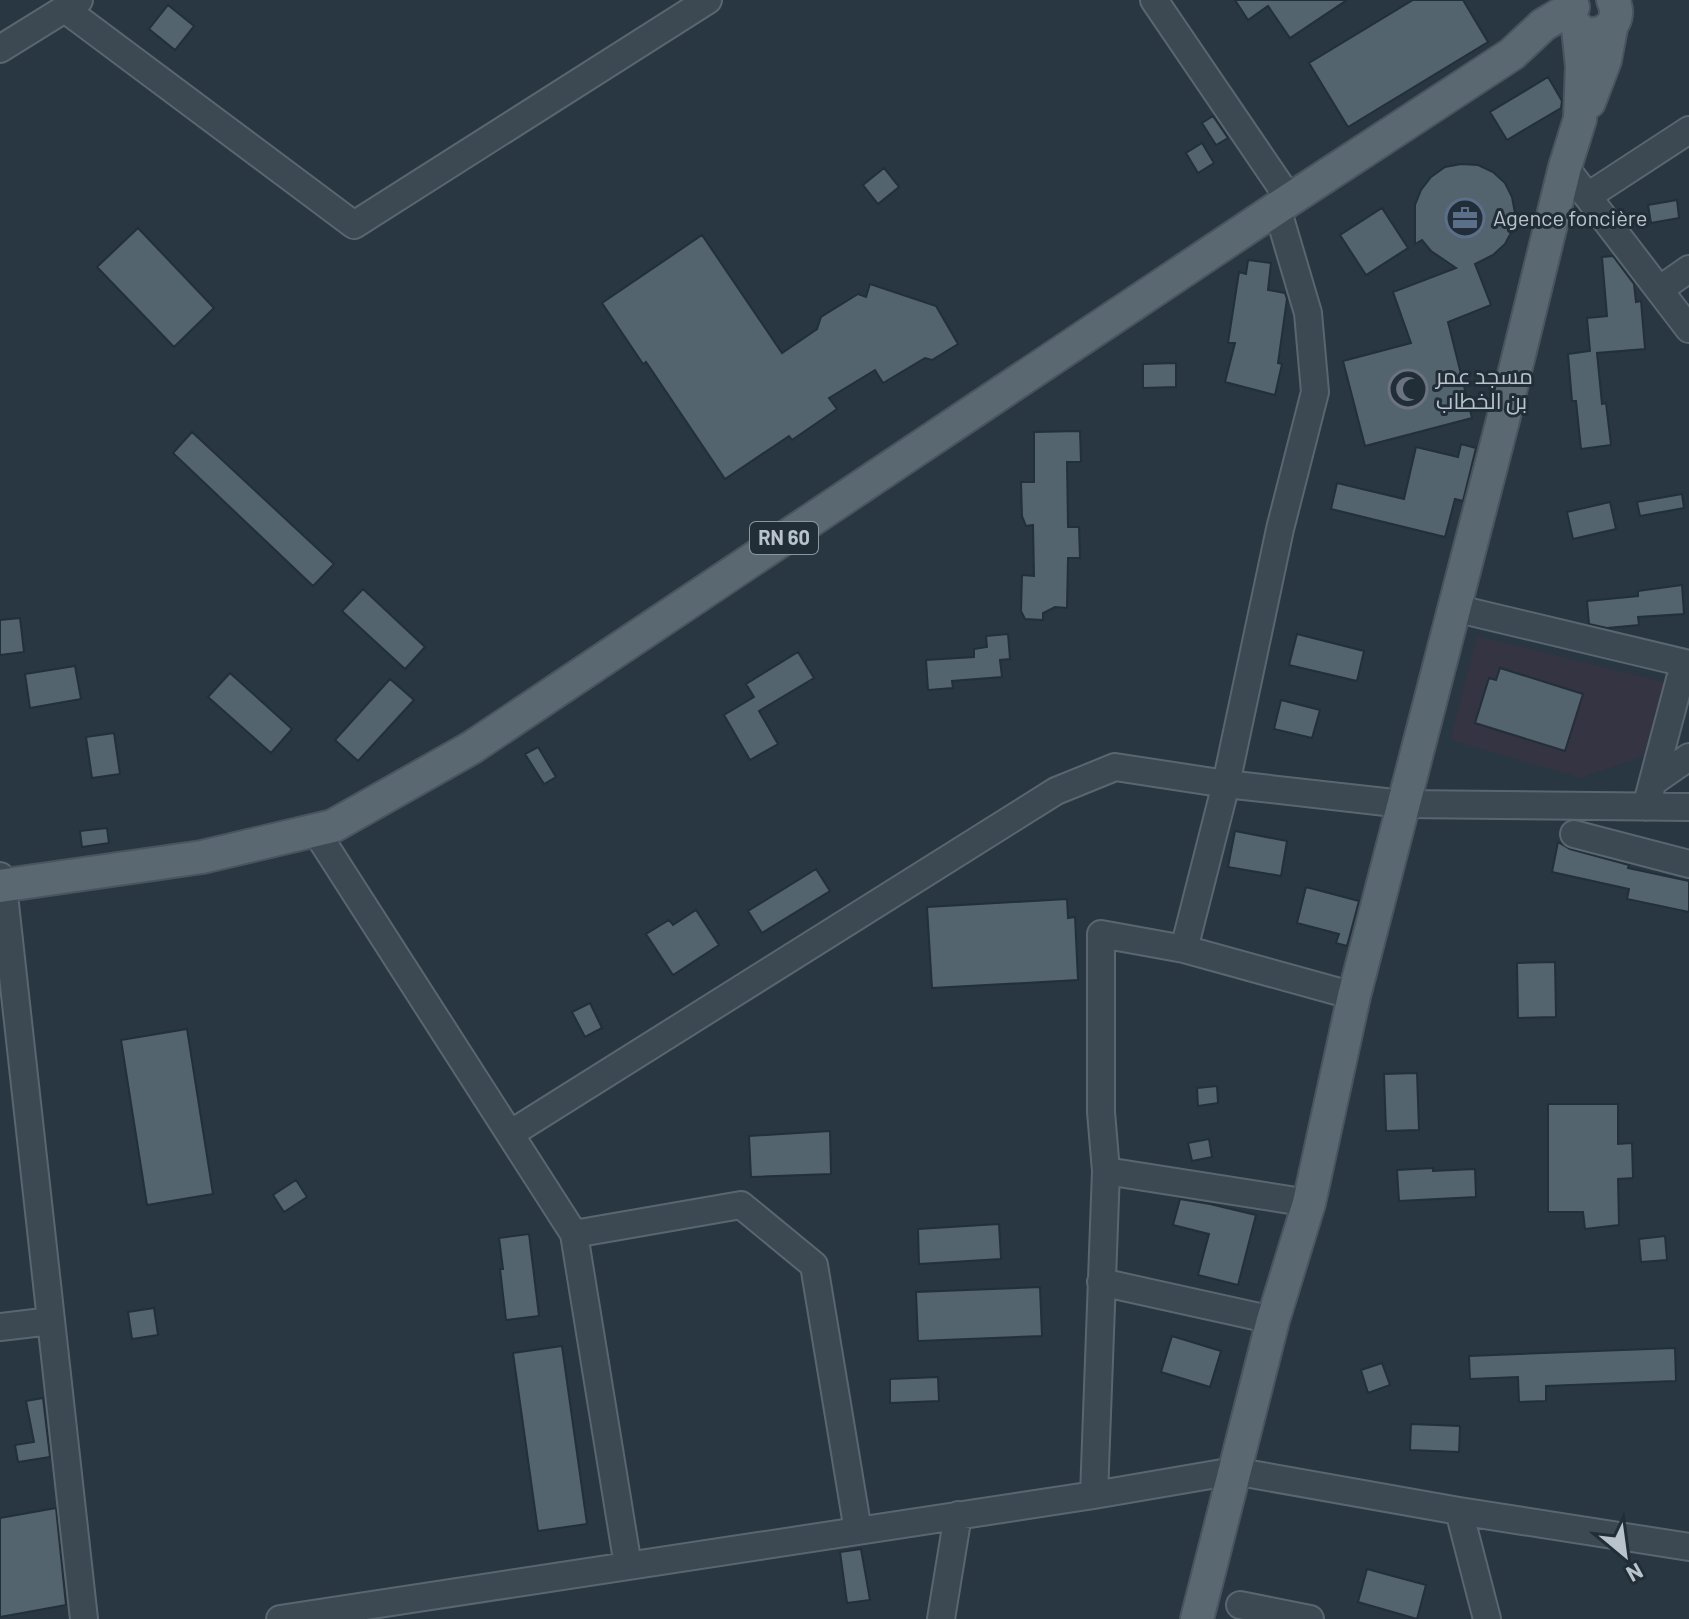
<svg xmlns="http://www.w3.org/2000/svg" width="1689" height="1619" viewBox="0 0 1689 1619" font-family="Barlow,Cairo,sans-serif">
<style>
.medical{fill:#343443}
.building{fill:#53646f;stroke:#232f39;stroke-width:2}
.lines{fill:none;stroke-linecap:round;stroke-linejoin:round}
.minor-casing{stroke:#5a666f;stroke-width:30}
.major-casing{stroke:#49545e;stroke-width:36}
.minor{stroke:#3c4852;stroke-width:26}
.major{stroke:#5a6872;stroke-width:32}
.labels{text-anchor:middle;stroke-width:6;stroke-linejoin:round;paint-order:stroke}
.shield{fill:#212d37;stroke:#8b969f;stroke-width:2}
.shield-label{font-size:20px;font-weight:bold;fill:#b9c3cc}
.poi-label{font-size:22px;fill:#b9c3cc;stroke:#212d37;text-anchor:start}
</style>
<rect width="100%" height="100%" fill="#283742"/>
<!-- medical -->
<path class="medical" d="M1477,636L1665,682L1648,755L1580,778L1450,740Z"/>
<!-- building -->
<path class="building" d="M1235,0H1347L1290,38L1268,6L1248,20Z
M1413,0H1463L1488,42L1348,127L1309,63Z
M168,5L194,26L175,50L149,29Z
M1548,77L1562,101L1561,108L1507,140L1490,112Z
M1213,116L1228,138L1216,145L1202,123Z
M1202,143L1214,163L1198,173L1186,153Z
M1461,164L1478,165L1493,172L1505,183L1512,197L1515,213L1513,229L1505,244L1493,255L1475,264L1491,305L1448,322L1472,418L1365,446L1343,361L1411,343L1393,292L1456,268L1431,251L1422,240L1415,244V205L1421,190L1431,177L1445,167Z
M884,168L899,187L878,204L863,185Z
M1677,200L1679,218L1651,223L1648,205Z
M1382,208L1408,248L1366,275L1340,235Z
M138,228L214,308L174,347L97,267Z
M702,235L782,353L817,329L821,317L858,294L866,297L870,284L936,306L958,344L932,360L925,358L883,383L875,370L829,398L837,409L792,440L789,436L725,479L646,362L643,364L602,303Z
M1613,256L1634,284L1636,302L1641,301L1645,349L1597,353L1602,404L1606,403L1611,445L1581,449L1576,401H1572L1568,354L1590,351L1587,318L1607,316L1602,257Z
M1248,260L1271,263L1268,290L1285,293L1287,299L1278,363L1282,364L1275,395L1225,382L1235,343H1228L1239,272L1246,274Z
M1176,363V387L1143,388V364Z
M1080,431L1081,462H1067L1068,527H1079L1080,558H1068L1067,608L1055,607L1043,613V620L1025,619L1021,611L1022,575L1034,576L1033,525L1026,526L1022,516L1021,482H1034V432Z
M192,432L334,564L313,586L173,453Z
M1461,444L1476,448L1463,501L1455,499L1445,537L1331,509L1337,483L1404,499L1416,447L1458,457Z
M1682,494L1684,508L1640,516L1637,502Z
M1610,502L1616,529L1573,539L1567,512Z
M1682,585L1684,614L1638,617L1639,625L1607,628L1589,624L1587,601L1638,596V591Z
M363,589L425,647L405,669L342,611Z
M20,618L24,652L0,655V620Z
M1008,634L1010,659L1000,660L1002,677L952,681L953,688L928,690L926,660L974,657V649L987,647L986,636Z
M1297,634L1364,651L1357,681L1289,665Z
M798,652L814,678L759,711L778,744L750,760L724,715L754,697L746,684Z
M75,666L81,699L30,708L25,674Z
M1500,668L1583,694L1565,751L1475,723L1489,678L1496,680Z
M230,673L292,729L271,753L208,697Z
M390,679L414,700L358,761L335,740Z
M1281,700L1320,710L1312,738L1274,729Z
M114,733L120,774L92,778L86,737Z
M538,747L556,777L544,784L525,754Z
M107,828L109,843L82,847L80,831Z
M1235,831L1287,841L1281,876L1228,867Z
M1558,842L1570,849L1629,865L1628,868L1689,881V912L1627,899L1629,889L1552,872Z
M816,869L830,891L762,933L748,911Z
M1306,887L1359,901L1347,946L1336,943L1339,934L1297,923Z
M1067,899L1068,918L1075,917L1078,980L932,988L927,907Z
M696,910L719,945L673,975L646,934L669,920L673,925Z
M1555,962L1556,1017L1518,1018L1517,963Z
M590,1003L602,1028L585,1037L572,1012Z
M187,1029L213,1194L147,1205L121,1040Z
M1417,1073L1419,1130L1386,1131L1384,1074Z
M1217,1086L1218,1103L1198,1106L1197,1088Z
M1548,1104H1618V1144L1632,1143L1633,1178L1618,1179L1619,1225L1585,1229L1583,1212H1548Z
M830,1131L831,1174L751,1177L749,1136Z
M1209,1139L1212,1157L1192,1161L1188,1143Z
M1433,1168V1171L1475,1169L1476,1197L1399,1201L1397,1170Z
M296,1180L307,1197L284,1212L273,1195Z
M1180,1199L1210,1204L1256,1215L1238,1285L1198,1275L1209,1234L1173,1225Z
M999,1224L1001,1259L919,1264L918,1229Z
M529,1234L539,1316L506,1320L500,1269H503L499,1238Z
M1665,1236L1667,1260L1641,1262L1639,1239Z
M1040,1287L1042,1336L918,1341L916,1292Z
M154,1308L158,1335L132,1339L128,1312Z
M1172,1336L1221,1351L1210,1387L1161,1372Z
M562,1346L587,1524L538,1531L513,1353Z
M1675,1348L1676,1381L1546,1386V1401L1519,1402L1518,1377L1470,1379L1469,1356Z
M1382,1363L1390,1385L1368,1393L1361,1370Z
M938,1377L939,1401L890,1403V1379Z
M43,1398L50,1457L18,1462L15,1445L34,1442L26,1401Z
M1411,1424L1460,1426L1459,1452L1410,1450Z
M56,1508L66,1605L0,1617V1518Z
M861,1549L870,1600L847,1603L840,1552Z
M1367,1569L1426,1585L1417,1619L1358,1602Z"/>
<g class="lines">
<defs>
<path id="minor" d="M1154,0L1290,200
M65,9L354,225L708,0
M0,49L79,0
M1565,167L1689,329
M1588,196L1689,130
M1659,290L1689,269
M1454,608L1689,664
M1653,782L1689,757
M1646,807L1680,679L1689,673
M315,830L574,1234L628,1566
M1574,834L1689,864
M0,876L3,886L84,1619
M1184,949L1226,784L1280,529L1315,392L1308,313L1277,208
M510,1134L1056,791L1115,767L1226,784L1403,804L1689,807
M1106,1171L1309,1203
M574,1234L741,1205L814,1265L858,1531
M1101,1282L1273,1320
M0,1327L51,1321
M1094,1495L1106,1171L1101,1112V934L1184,949L1354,996
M1459,1511L1487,1619
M1240,1605L1310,1619
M280,1619L1094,1495L1234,1471L1459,1511L1689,1547
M941,1619L958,1515"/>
<path id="major" d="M1594,34C1612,32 1621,17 1613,0
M1589,102L1605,60L1611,28
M0,886L202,857L333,826L471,748L1277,208L1512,54L1543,25L1573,7
M1197,1619L1273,1320L1309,1203L1354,996L1503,420L1565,167L1580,119L1582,66L1578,28"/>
</defs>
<!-- minor casing -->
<use href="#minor" class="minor-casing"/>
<!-- major casing -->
<use href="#major" class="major-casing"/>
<!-- minor -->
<use href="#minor" class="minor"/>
<!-- major -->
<use href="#major" class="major"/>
</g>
<!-- icons -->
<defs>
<symbol id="office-ring" viewBox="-11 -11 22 22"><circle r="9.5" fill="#212d37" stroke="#5c6f8a" stroke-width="1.5"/><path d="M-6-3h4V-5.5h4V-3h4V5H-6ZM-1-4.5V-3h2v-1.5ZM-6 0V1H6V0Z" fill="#5c6f8a"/></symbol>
<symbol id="mosque-ring" viewBox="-11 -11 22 22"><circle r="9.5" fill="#212d37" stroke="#6b7280" stroke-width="1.5"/><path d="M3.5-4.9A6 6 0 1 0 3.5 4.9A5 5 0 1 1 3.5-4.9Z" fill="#6b7280"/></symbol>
</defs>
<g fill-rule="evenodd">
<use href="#office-ring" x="1443" y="196" width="44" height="44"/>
<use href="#mosque-ring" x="1386" y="367" width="44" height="44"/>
</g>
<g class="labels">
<!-- shield labels -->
<rect class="shield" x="750" y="522" width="68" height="32" rx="6"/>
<g class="shield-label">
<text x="784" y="545">RN 60</text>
</g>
<!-- poi labels -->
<g class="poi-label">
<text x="1493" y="226">Agence foncière</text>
<text x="1436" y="384">مسجد عمر<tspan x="1436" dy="25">بن الخطاب</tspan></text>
</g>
</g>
<!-- north arrow -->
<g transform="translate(1625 1555) rotate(151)" stroke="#212d37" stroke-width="6" paint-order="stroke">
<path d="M0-6L14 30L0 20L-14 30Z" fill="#b9c3cc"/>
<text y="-12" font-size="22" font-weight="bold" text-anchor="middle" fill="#b9c3cc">N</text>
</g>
</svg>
